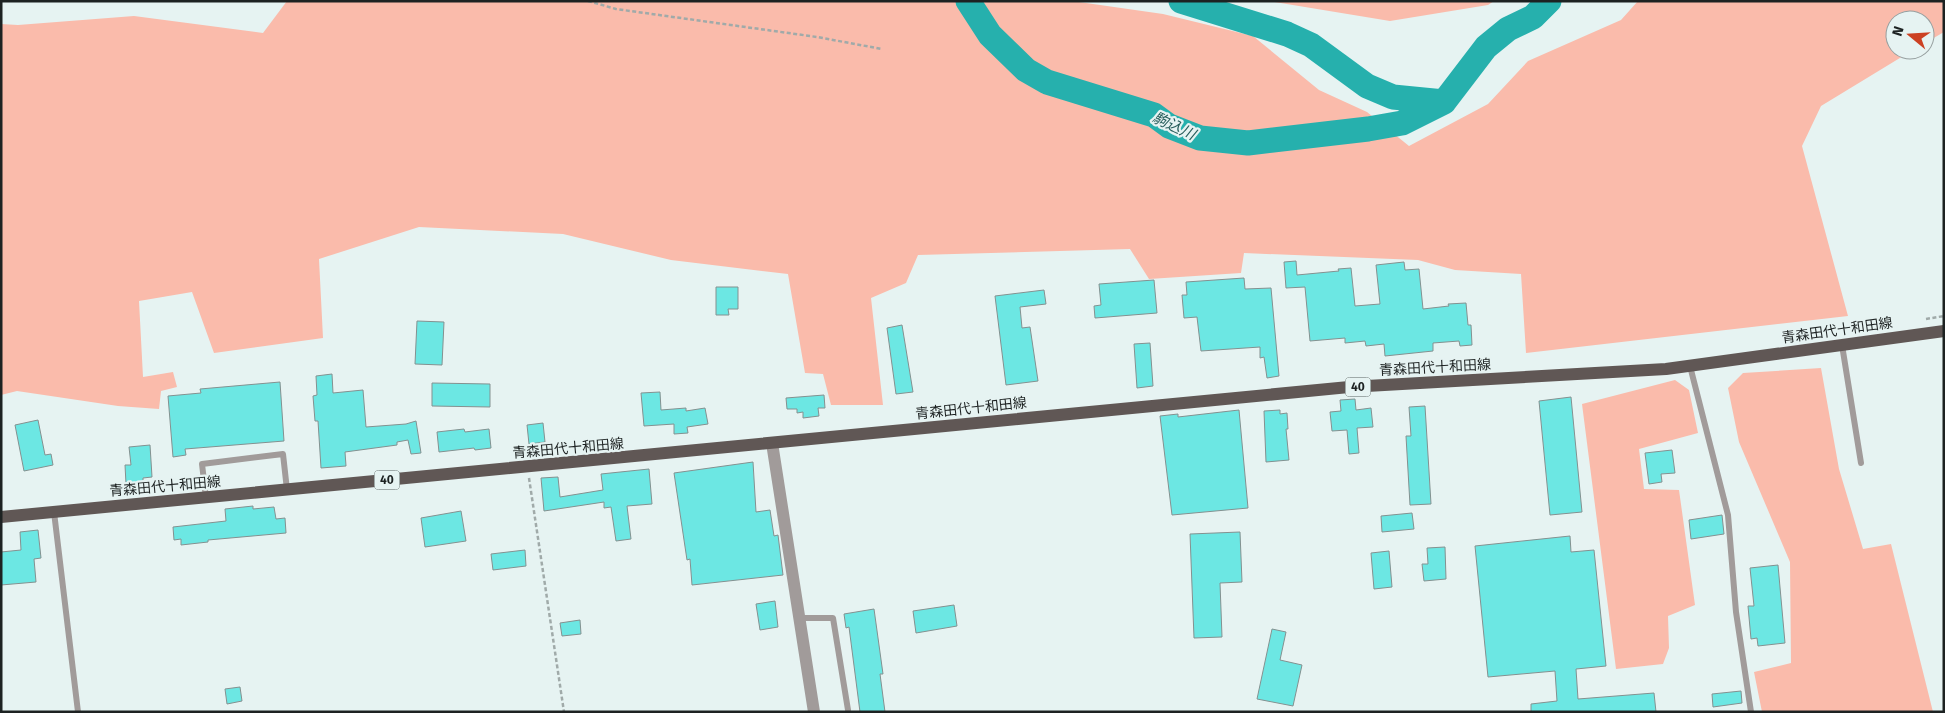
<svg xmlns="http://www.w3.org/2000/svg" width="1945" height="713" viewBox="0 0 1945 713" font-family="'Fira Sans','Noto Sans JP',sans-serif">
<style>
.green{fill:#fabbab}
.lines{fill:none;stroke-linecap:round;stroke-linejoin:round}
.river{stroke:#26b0ad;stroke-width:25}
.building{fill:#6ce7e3;stroke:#849190}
.path{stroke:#a0aaa9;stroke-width:2.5;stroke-dasharray:4 2.5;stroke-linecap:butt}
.service{stroke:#a19b9a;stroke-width:6}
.minor{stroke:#a19b9a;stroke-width:12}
.primary{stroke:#605755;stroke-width:12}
.labels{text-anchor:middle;stroke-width:4.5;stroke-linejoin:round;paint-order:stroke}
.shield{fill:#e6f3f2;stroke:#596160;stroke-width:1}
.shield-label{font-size:12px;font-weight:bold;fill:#1d2222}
.street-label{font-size:14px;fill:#1d2222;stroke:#e6f3f2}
.water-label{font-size:15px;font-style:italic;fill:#265c5a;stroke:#e6f3f2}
</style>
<rect width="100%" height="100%" fill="#e6f3f2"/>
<!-- green -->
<path class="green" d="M287,1H1072L1163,14L1253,36L1319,90L1367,112L1409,146L1488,104L1528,61L1621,20L1638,1H1944V32L1925,43V20H1895V50H1913L1821,106L1802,146L1848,316L1526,353L1521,274L1455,270L1418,260L1244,253L1241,273L1149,279L1130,249L918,255L906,283L871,298L883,405H831L823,374L805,373L788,274L671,260L563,234L419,227L319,259L323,338L214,353L192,292L139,301L143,377L173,372L177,387L161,391L159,409L118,406L17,391L1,395V24L18,25L134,16L263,33Z
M1269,1H1494L1488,5L1390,21Z
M1821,368L1839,469L1863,549L1891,544L1933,712H1762L1754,672L1791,663L1790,562L1739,442L1728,388L1743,373Z
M1675,380L1689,390L1698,433L1639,449L1644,489L1679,490L1695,605L1668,616L1669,648L1663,664L1616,669L1582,404Z"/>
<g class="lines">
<!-- river -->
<path class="river" d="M968,1L990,35L1026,70L1047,82L1154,115L1169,126L1200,138L1248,143L1368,129L1402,123L1444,102L1486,47L1508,29L1533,17L1549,1
M1181,1L1287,34L1311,45L1367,86L1393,97L1444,102"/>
</g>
<!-- building -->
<path class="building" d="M1296,261L1297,275L1339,271L1338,269L1351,268L1355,306L1380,304L1376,265L1404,262L1405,270L1419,269L1423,309L1449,306L1448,304L1466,303L1468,325H1471L1472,345L1460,346L1459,341L1433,343V351L1385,356L1384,344L1366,346L1365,341L1345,343V338L1310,341L1305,287L1286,288L1284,262Z
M1244,278L1245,289L1271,288L1279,376L1267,378L1264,357L1260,358V347L1201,351L1197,317L1184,318L1182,295H1187L1186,282Z
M1154,280L1157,313L1095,318L1094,306L1101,305L1099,284Z
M716,287H738V309H728L729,315H716Z
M1044,290L1046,304L1020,307L1022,328L1030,327L1038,381L1006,385L995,296Z
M417,321L444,322L442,365L415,364Z
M902,325L913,392L896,394L887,328Z
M1150,343L1153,386L1137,388L1134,344Z
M332,374L333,393L363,390L366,427L406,424L416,421L421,453L411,454L408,440L397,442V445L345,452L346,466L321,468L318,421H315L313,396L317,395L316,376Z
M280,382L284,441L185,449L186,455L173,457L168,396L201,393L200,389Z
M432,383L490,384V407L432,406Z
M660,392L661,410L686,408V411L705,408L708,424L687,427L688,433L674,434V424L644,426L641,393Z
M824,395L825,408H818L819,416L803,418V412L797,413V409H787L786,398Z
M1571,397L1582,512L1550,515L1539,401Z
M1355,399L1356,410L1371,408L1373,427L1357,428L1359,453L1349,454L1347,430L1332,431L1330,412L1341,411L1340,400Z
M1425,406L1431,504L1410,505L1406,436H1411L1409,407Z
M1239,410L1248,508L1172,515L1160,416L1178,414V417Z
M1280,410V414L1287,413L1288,429H1286L1289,460L1266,462L1264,411Z
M38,420L45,455L51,454L53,465L24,471L15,425Z
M543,423L545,442L529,444L527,425Z
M464,429L465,432L489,429L491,448L475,450L474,448L439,452L437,432Z
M150,445L152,477L143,478V482L126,484L125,465H131L129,447Z
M1672,450L1675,473L1661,474L1662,482L1649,484L1645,453Z
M753,462L756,512L770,510L774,536L778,535L783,575L692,585L690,559L687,560L674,473Z
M649,469L652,504L627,506L631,539L616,541L611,507L604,508V502L544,511L541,478L558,477L560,497L603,490L601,474Z
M253,506V509L274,507L276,519L285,518L286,533L208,540V542L181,545V539L174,540L173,527L226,521L225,509Z
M461,511L466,541L425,547L421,518Z
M1412,513L1414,529L1382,532L1381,516Z
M1722,515L1724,534L1691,539L1689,520Z
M38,530L41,558L34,559L36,582L1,585V552L21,550L20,532Z
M1240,532L1242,582L1220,583L1222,637L1194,638L1190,534Z
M1570,536L1571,552L1594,550L1606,666L1576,669L1578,699L1654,693L1656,712H1531V704L1557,701L1555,671L1488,677L1475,546Z
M1445,547L1446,579L1424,581L1422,564H1428L1427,548Z
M525,550L526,566L493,570L491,554Z
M1389,551L1392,587L1374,589L1371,553Z
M1778,565L1785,643L1758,646L1757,638L1751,639L1748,606H1754L1750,568Z
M775,601L778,627L760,630L756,604Z
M954,605L957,626L916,633L913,611Z
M874,609L883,674H880L885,712H860L849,627L846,628L844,614Z
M580,620L581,634L562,636L560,623Z
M1272,629L1286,632L1280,660L1302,665L1293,706L1257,699Z
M240,687L242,701L227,704L225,689Z
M1741,691L1742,703L1713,707L1712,694Z"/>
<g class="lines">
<!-- path -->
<path class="path" d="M588,1L616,9L817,37L882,49
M1926,319L1944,316
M529,478L564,712"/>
<!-- service -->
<path class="service" d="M1842,345L1861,463
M1690,366L1728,515L1736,612L1751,712
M206,498L202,464L283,454L287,490
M54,512L78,712
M800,618H833L848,710"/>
<!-- minor -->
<path class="minor" d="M772,443L814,712"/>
<!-- primary -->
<path class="primary" d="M1,517L1349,387L1666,369L1944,331"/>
</g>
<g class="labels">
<!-- shield labels -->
<g class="shield">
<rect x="1345.5" y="377.5" width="25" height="19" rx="4"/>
<rect x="374.5" y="470.5" width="25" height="19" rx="4"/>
</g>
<g class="shield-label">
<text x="1358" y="391">40</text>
<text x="387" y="484">40</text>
</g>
<!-- street labels -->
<g class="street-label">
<text transform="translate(1837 330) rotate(-8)" y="5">青森田代十和田線</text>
<text transform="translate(1435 367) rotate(-3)" y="5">青森田代十和田線</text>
<text transform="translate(971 408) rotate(-6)" y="5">青森田代十和田線</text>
<text transform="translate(568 448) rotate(-5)" y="5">青森田代十和田線</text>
<text transform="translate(165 486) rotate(-5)" y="5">青森田代十和田線</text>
</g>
<!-- water labels -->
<g class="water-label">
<text transform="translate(1174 126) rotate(25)" y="5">駒込川</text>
</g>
</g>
<!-- border -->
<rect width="1945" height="713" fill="none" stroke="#1d2222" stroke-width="5"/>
<!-- north arrow -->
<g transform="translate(1910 35) rotate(288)"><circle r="24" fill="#e6f3f2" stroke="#969f9f"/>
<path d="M0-4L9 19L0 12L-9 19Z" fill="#cc4123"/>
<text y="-8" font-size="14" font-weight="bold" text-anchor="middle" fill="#1d2222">N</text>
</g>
</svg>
